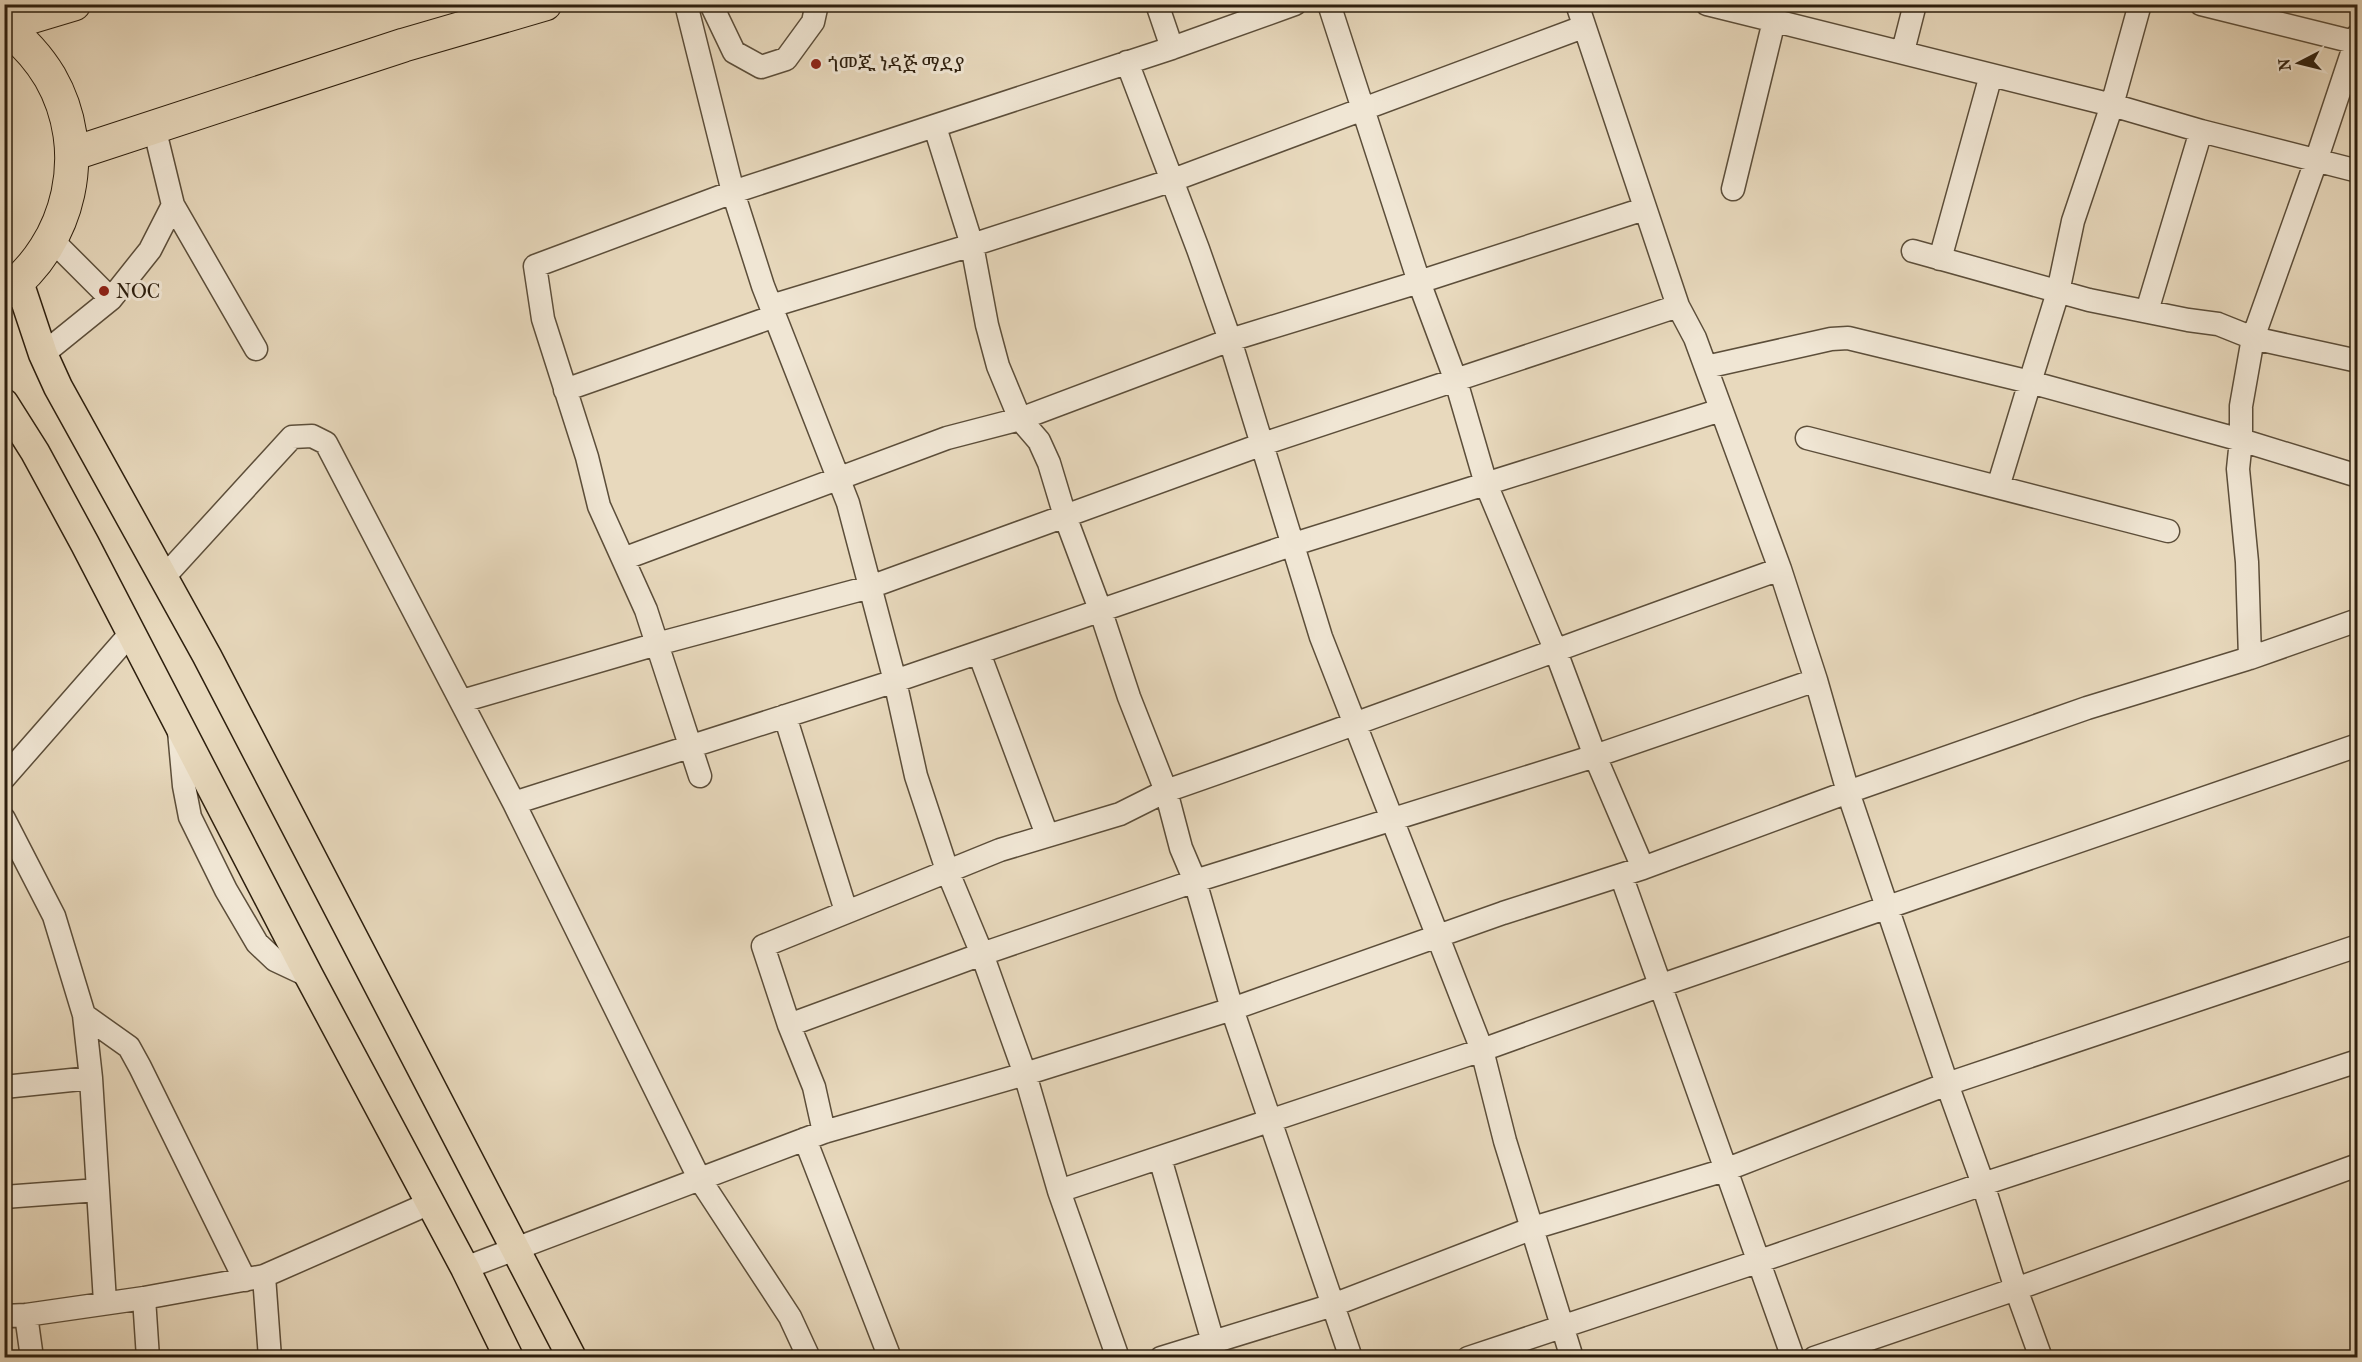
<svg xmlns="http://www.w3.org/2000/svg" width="2362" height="1362" viewBox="0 0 2362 1362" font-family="'IM FELL French Canon','Noto Serif Ethiopic',serif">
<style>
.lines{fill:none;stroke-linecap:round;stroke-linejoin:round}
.minor-casing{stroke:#5c4e3a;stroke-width:25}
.major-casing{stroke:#2d1f0e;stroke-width:31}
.highway-casing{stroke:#2d1f0e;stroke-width:35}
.minor{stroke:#f0e6d4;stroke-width:22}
.major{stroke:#e8d9bd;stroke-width:28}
.highway{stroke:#e8d9bd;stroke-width:33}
.poi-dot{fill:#8f2418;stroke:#f0e6d4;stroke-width:2}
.labels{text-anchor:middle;stroke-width:6;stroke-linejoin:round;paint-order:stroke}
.poi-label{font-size:20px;fill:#2d1f0e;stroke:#f0e6d4;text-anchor:start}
</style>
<rect width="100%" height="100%" fill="#e8d9bd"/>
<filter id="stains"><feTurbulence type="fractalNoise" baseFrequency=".00333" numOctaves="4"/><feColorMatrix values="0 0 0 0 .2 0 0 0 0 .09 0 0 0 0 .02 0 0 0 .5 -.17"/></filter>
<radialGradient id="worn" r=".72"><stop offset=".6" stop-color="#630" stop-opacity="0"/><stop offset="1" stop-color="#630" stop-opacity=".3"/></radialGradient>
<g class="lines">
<defs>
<path id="minor" d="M686,4L733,192L763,286L848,503L895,681L916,776L947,870L982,954L1025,1074L1059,1191L1118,1358
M711,4L734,52L761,67L786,59L813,22L817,4
M1157,4L1172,48
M1295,4L1172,48L733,192L535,266L543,319L587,457L599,506L646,610L657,644L870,587L1263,444L1678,306
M1329,4L1419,282L1456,381L1486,484L1555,649L1595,756L1643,868
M1577,4L1678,306L1695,338L1780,569L1816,680L1848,792L1947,1084L1983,1184L2016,1289L2041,1358
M1707,4L2112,105L2201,131L2358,171
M2201,4L2358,43
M1903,51L1915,4
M1127,62L1198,249L1230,340L1321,637L1482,1050L1505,1141L1572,1358
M935,127L972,245L987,325L998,366L1020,419L1230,340L1419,282L1644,209
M1733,189L1774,21
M173,205L256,349
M52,240L111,299
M1913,251L2089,300L2188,320L2218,324L2253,338L2358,361
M1940,259L1991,75
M771,306L972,245L1173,180L1583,27
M2147,311L2201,131
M43,354L111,299L150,250L173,205L154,127
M1706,367L1831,339L1848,338L2030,382L2058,292L2073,221L2112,105L2140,4
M565,390L775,316
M1807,438L2168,531
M1998,487L2030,382L2241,440L2358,476
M623,559L947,438L1020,419L1039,441L1049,463L1065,516L1101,612L1129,697L1166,791C1371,720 1575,642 1780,569
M164,577L292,437L312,436L326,443L514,803L699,1178L790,1317L809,1358
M979,653L1047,835
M2250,658L2247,562L2238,469L2241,440V406L2253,338L2316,161L2358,35
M462,701L657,644L700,776
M785,716L846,911
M179,731L184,786L190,817L226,890L257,943L275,960L309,976
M4,778L131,633
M514,803L895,681L1291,545L1721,410
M4,819L54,916L84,1015L91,1078L105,1302
M1621,875L1793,1358
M84,1015L129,1047L140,1067L245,1280
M789,1025L982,954L1195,881L1595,756L1816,680
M4,1087L91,1078
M824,1132L814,1087L789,1025L763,946L1000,850L1120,814L1166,791L1181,848L1195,881L1232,1009L1351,1358
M805,1139L890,1358
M1160,1158L1213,1342
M1059,1191L1482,1050L1659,986L2358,745
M4,1197L98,1190
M465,1268L824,1132L1025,1074L1232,1009L1503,913L1643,868L1848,792L2087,708L2250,658L2358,620
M264,1276L270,1358
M144,1298L148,1358
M26,1315L32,1358
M4,1316L26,1315L144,1298L264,1276L430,1203
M1161,1358L1333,1305L1533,1228L1725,1170L1947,1084L2358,946
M1468,1358L1757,1262L1983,1184L2358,1061
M1814,1358L2016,1289L2358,1165"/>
<path id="major" d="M19,282L43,354L58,387L207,656L572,1358
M4,403L35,452L85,544L309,976L465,1268L509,1358"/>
<path id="highway" d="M4,25L74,4
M4,26C22,40 38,57 50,77C92,150 71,243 4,293
M72,154L404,45L545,4"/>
</defs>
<!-- minor casing -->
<use href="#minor" class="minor-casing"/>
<!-- major casing -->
<use href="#major" class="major-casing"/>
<!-- highway casing -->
<use href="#highway" class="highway-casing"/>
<!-- minor -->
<use href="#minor" class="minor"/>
<!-- major -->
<use href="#major" class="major"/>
<!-- highway -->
<use href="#highway" class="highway"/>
</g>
<!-- markers -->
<g class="poi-dot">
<circle cx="816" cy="64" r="6"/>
<circle cx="104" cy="291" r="6"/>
</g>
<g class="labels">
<!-- poi labels -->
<g class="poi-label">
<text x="828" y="71">ጎመጁ ነዳጅ ማደያ</text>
<text x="116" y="298">NOC</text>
</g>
</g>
<!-- margin -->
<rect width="2362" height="1362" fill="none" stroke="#e8d9bd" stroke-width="24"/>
<rect x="6" y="6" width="2350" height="1350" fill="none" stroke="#2d1f0e" stroke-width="3"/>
<rect x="12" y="12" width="2338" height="1338" fill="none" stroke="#2d1f0e" stroke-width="1.5"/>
<!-- north arrow -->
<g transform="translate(2299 63) rotate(263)" stroke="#f0e6d4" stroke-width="4.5" paint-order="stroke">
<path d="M0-4.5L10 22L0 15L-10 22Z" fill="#2d1f0e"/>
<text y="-9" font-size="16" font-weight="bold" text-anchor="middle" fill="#2d1f0e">N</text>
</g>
<rect width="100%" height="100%" filter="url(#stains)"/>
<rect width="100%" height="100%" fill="url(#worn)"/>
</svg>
